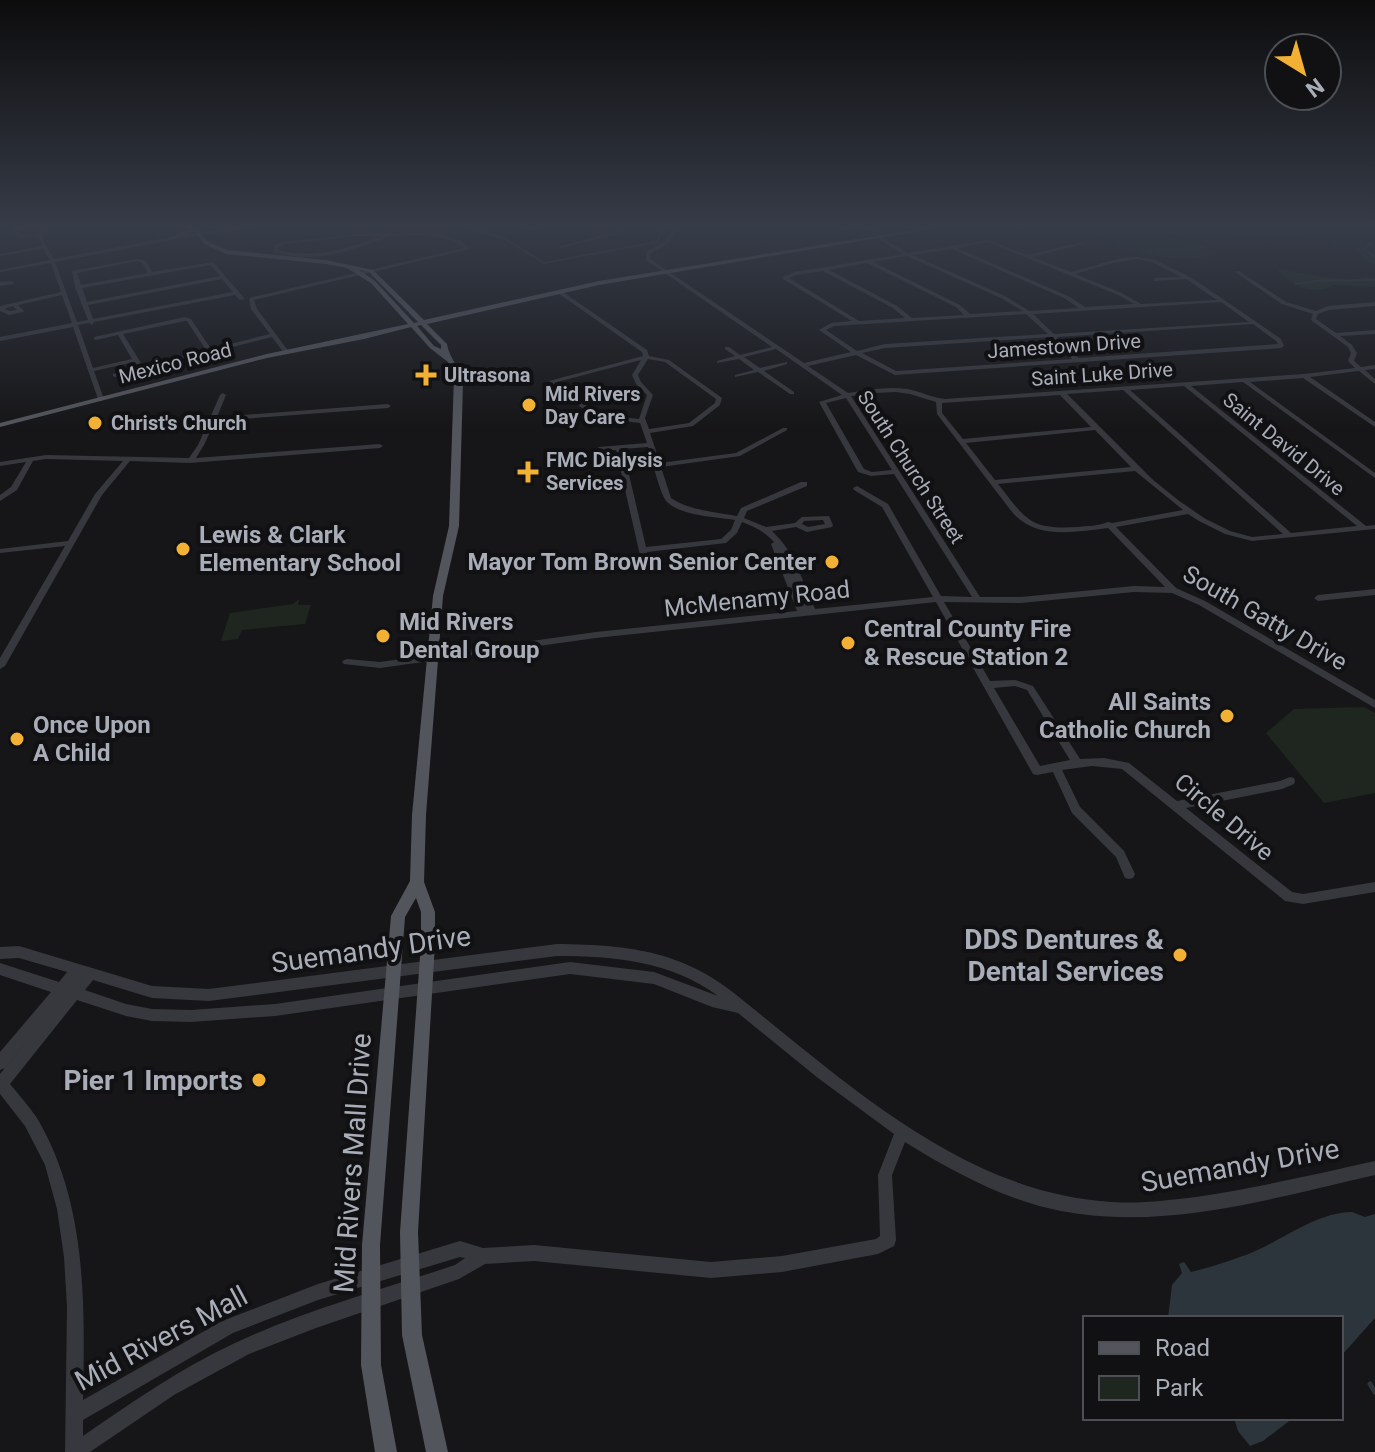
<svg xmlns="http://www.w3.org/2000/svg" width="1375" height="1452" viewBox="0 0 1375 1452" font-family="Roboto,sans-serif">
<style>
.green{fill:#1e261f}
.water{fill:#2c353c}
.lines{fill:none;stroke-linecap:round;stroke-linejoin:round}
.stream-far1{stroke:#2c353c;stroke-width:2}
.stream{stroke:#2c353c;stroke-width:5}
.minor{fill:#37383d;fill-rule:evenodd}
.major{fill:#53555c;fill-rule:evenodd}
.poi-dot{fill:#f2b134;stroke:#111113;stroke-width:3}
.labels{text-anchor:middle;stroke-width:8;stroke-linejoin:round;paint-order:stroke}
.far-street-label{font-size:20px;fill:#a8adb8;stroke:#111113}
.far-poi-label{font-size:20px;font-weight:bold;fill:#a8adb8;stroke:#111113;text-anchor:start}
.poi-label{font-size:24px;font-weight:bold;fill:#a8adb8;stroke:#111113;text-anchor:start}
.street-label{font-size:24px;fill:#a8adb8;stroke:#111113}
.near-poi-label{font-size:28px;font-weight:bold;fill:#a8adb8;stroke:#111113;text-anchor:end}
.near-street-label{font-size:28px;fill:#a8adb8;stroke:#111113}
</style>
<rect width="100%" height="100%" fill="#161618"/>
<!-- green -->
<path class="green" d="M1080,225H1299C1306,236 1322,240 1334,238L1307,232L1301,225H1375V241L1356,239L1375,243V265L1365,260L1355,248H1334C1330,247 1328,243 1325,241C1306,230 1215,241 1188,238C1174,236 1167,231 1152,235L1198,243L1216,254C1174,267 1115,249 1080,225Z
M1276,269L1353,281L1365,276L1375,278V287L1333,285C1311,297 1291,285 1276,269Z
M299,599L298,605H311L305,624L242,630L238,639L221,641L230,613L293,604Z
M1364,707L1375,713V793L1324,803L1266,733L1294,709Z"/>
<!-- water -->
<path class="water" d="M1352,1212L1365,1217L1375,1214V1318L1341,1356V1318H1168L1172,1285L1182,1273L1179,1264L1184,1262L1191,1272C1209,1268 1228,1261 1246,1255C1281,1242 1313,1213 1352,1212Z
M1234,1418H1293L1263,1441L1250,1446L1238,1431Z"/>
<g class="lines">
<!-- stream-far1 -->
<path class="stream-far1" d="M459,225L505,239L544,263L657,242L660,234L670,226
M1371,242L1364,249L1375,257
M1296,284L1316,281L1375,280"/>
<!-- stream -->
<path class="stream" d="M1370,1384L1375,1392"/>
<!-- minor -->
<path class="minor" d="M26,225L42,227L44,242L54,259C129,246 208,225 284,225L199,235L55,262L77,322L88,320L75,287L72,271L137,259L146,261L152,272L213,262L245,299L240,300L235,295L94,322L92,325L89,323L78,325L93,368L132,359L118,335L96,340L94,339V337L185,317L191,319L211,349L270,334L251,309L249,298L464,248C442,231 413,236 387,236L386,238C346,252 316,264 274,252V245L283,242L358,234L436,233L460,240L470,249L254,300L257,309L289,352L286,354L284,353L272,337L115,377L113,376V374L206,350L187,321H185L123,334L141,363L138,365L134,362L94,371L104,399L101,401L98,399L73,327L0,341V337L72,323L62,295L18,305L24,311L23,312L9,315L0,311V306L61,292L51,263L0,272V270L50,260L43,249L0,256V254L42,246L39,236L21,238L12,231ZM28,227L38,229L39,234L22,236L17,231ZM358,236H382C347,248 315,260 278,250V247L286,244ZM137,261L142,263L148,273L81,285L77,273ZM210,265L220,276L87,302L82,288ZM222,279L233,292L93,319L88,305ZM13,306L17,310L10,311L4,309Z
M508,225L531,229L567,225L531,231Z
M623,225H627L621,233L561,248L559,247L617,231Z
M672,225H676L677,231L668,244L651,253L650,259L804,363L851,352L819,330L831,323L852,321L783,279V277L795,272L903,254L875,237L867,229L842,230L823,225L842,228L864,227L863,225H868L878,235L908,253L988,240L1027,255L1083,242V244L1032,257L1071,272L1121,258L1138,257L1155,260L1192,278L1281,339L1284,346L1281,348L895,375L856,355L808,366L848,393C867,390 888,386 907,389C920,391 932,398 945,399L1304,374L1355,368L1348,361L1351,353L1348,347L1311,320L1313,314L1282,304L1235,272L1239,271L1286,302L1316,311L1328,306L1375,302V306L1329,310L1318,314L1316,319L1336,333L1375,330V334L1340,336L1352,345L1357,353L1354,361L1361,367L1375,365V369L1365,370L1375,379V384L1359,371L1310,377L1375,422V427L1303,378L1250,382L1375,473V478L1243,382L1191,386L1366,526L1375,525V529L1252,541L1225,534L1199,521L1188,514L1116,527L1176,588L1205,601L1375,700V708L1199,605L1172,593L1134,592L1021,603L944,602L990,681L1015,680L1033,686L1080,759L1104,758L1129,763L1177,801L1280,781L1290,777L1294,778L1295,781L1294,784L1282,789L1186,808L1292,892L1303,894L1375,882V892L1303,904L1285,901L1122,769L1092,766L1062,770L1080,807L1124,851L1135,874L1133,878L1129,879L1125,878L1116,857L1072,813L1053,772L1037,775L1033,774L936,602L596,638L380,668L344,664L342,662L344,660L347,659L380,662L596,632L797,611L771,544L774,542C765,532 755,527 742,522L737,533L726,543L647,552L649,562L648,564H642L616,450L599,451L596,449L599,447L647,443L640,423L593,417L549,381L643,356L642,352L558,293L557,292L560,290L647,350L649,356L669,360L722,398L720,405L693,426L650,433L660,463L736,453L783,428H787V430L740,456L661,467L671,498C691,511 715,512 737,516L741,508L801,482H807V486L747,511L744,518L766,527L795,523L802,517L829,516L833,525L832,527L807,532L796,527L772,531C794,551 803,582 815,609L933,597L882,507L854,490L853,488L857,486L888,504L941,596L972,597L894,474L871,476L858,472L819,402L842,395L776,349L744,357L760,368L787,362V364L764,371L794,392V394H790L758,372L735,377V375L754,370L739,359L717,363V361L735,356L725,349V347H729L740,355L772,347L646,260L647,251L664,242L673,231ZM988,242L1118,295L1134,304L1085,307L1068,296L957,248ZM952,249L1064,298L1079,308L1029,311L1005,296L912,255ZM907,256L1001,298L1023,311L970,314L960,305L873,262ZM1138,259L1152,262L1181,277L1155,278L1153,281L1186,279L1217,300L1141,304L1122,293L1075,274L1113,263ZM867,263L956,307L964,315L912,318L897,306L829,270ZM823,271L893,308L905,318L859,321L789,278L796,275ZM1221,302L1249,322L1054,334L1033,314ZM1026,314L1048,334L885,344L857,351L826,330L834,326ZM1253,324L1276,341L1278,344L1079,358L1057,337ZM1051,337L1072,359L896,371L862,353L885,348ZM648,359L665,362L716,399L715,403L689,423L649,429L645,418L653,395L641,382L638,375ZM641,360L632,375L636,384L647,395L639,419L597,414L581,401L612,391V389L577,398L557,382ZM1184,386L1357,526L1291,533L1130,390ZM1123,390L1283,534L1252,537L1230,531L1204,518L1178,500L1152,479L1067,394ZM896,392L910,394L936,402L937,414L1012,512C1036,540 1074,532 1108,528L1165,587L1134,586L1021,597H980L851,396L875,393ZM1060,395L1091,427L963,439L942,413V403ZM846,398L892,470L872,472L864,469L826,403ZM1095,430L1131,467L995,480L966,443ZM648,447C652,459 660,495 667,502C681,516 717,517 735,520L731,530L721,539L646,547L623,449ZM1135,471L1183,510L1112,523L1108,522C1099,526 1087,526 1077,527C1029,530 1026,519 998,484ZM823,520L825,524L808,527L802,524L804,521ZM1015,686L1027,690L1070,760L1040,766L994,688Z
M12,281L14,284L0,286V282Z
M223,393L226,395L217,417L388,404L391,406L388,408L215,421L204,445L196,458L380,444L383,446L380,448L190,463L130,461L102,495L5,666L0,669V658L65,546L0,553V549L68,541L95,494L123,461L46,459L33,461L17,490L0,501V495L11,487L26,462L0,466V462L46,455L189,458L198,445L220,395Z
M1375,589V595L1318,601L1314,598L1318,595Z
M557,944C632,945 686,951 745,1002C853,1088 966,1193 1112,1202C1140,1204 1169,1200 1196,1197C1257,1188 1316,1174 1375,1161V1175C1273,1198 1166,1231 1061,1211C1007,1201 951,1171 905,1142L892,1175L896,1240L894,1246L878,1254L782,1272L711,1278L534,1261L485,1264L459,1279L316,1328L249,1354L174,1395L90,1452H65L67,1307L64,1257L57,1209L45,1165L25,1126L0,1094V1074L64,996L5,1068L0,1070V1052L51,992L0,975V963L59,982L67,972L19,958L0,959V947L19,946L152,986L209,989ZM557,956C614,956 671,961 718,996L654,972L570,962L275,1004L191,1010L152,1009L126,1004L85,990L93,980L152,998L209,1001ZM570,974L654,984L712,1007L738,1013L818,1078L894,1134L878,1175L880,1236L876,1239L782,1256L711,1262L534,1245L483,1248L460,1241L318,1284L222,1321L83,1400C85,1304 87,1203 37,1118C29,1106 19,1095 10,1084L77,1000L126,1016L152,1021L191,1022L275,1016ZM460,1257L465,1258L455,1265C381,1290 305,1310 235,1343C181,1368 132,1402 83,1436V1420L233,1333L318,1300Z"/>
<!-- major -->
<path class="major" d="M189,225H195L208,242L227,250L326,260L373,270L424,320L599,281L943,225H956L599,285L427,324L447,344C449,358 460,367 463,383L459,526L443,596L426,815L424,882L435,912V943L418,1232L422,1335L448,1452H426L402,1335L400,1232L421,943V912L416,898L405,917L380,1245L381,1365L397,1452H375L361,1365L362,1245L391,916L410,881L412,815L433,596L449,526L454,376L448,362L430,348L411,327L364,339L267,358L0,427V423L267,354L408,324L371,283L347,268L326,264L226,254L204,244L194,231L169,240V238L192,228ZM359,270L369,272L418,322L414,323L375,281ZM421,325L441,345V349L434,346L417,326Z"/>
</g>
<!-- sky -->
<linearGradient id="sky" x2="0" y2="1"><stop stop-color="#0c0c0d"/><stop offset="0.53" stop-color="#363c48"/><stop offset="1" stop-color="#363c48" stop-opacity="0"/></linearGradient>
<rect width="1375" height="428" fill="url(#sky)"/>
<!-- markers -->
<g class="poi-dot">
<path d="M422 363h8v8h8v8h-8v8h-8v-8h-8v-8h8z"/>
<circle cx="529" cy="405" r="8"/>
<circle cx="95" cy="423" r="8"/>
<path d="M524 460h8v8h8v8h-8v8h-8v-8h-8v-8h8z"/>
<circle cx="183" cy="549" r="8"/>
<circle cx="832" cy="562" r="8"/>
<circle cx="383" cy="636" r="8"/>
<circle cx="848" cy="643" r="8"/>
<circle cx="1227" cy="716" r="8"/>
<circle cx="17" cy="739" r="8"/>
<circle cx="1180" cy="955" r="8"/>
<circle cx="259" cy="1080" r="8"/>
</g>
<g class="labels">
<!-- far-street labels -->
<g class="far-street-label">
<text transform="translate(1064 346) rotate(-4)" y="7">Jamestown Drive</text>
<text transform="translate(175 363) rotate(-14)" y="7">Mexico Road</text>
<text transform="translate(1102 374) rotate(-4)" y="7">Saint Luke Drive</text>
<text transform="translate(1284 444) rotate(39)" y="7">Saint David Drive</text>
<text transform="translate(911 467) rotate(57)" y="7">South Church Street</text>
</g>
<!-- far-poi labels -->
<g class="far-poi-label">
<text x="444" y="382">Ultrasona</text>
<text x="545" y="401">Mid Rivers<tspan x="545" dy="23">Day Care</tspan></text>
<text x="111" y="430">Christ's Church</text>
<text x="546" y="467">FMC Dialysis<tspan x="546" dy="23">Services</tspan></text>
</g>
<!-- poi labels -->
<g class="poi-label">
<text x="199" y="543">Lewis &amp; Clark<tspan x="199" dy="28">Elementary School</tspan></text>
<text x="816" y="570" text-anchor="end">Mayor Tom Brown Senior Center</text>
<text x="399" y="630">Mid Rivers<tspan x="399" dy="28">Dental Group</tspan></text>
<text x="864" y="637">Central County Fire<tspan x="864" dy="28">&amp; Rescue Station 2</tspan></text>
<text x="1211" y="710" text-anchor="end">All Saints<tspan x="1211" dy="28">Catholic Church</tspan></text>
<text x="33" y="733">Once Upon<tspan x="33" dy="28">A Child</tspan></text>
</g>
<!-- street labels -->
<g class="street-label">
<text transform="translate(757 599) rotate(-6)" y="8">McMenamy Road</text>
<text transform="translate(1265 618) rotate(30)" y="8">South Gatty Drive</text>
<text transform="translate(1224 817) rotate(40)" y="8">Circle Drive</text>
</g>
<!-- near-poi labels -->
<g class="near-poi-label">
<text x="1164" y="949">DDS Dentures &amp;<tspan x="1164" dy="32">Dental Services</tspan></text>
<text x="243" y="1090">Pier 1 Imports</text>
</g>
<!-- near-street labels -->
<g class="near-street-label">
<text transform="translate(371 949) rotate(-8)" y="10">Suemandy Drive</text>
<text transform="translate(352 1163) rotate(-86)" y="10">Mid Rivers Mall Drive</text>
<text transform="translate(1240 1165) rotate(-10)" y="10">Suemandy Drive</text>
<text transform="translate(161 1338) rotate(-28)" y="10">Mid Rivers Mall</text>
</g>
</g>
<!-- legend -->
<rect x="1083" y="1316" width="260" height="104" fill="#111113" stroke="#4d4f55" stroke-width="2"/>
<rect x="1099" y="1342" width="40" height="12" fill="#53555c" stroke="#4d4f55" stroke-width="2"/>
<text x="1155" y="1356" font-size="24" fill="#a8adb8">Road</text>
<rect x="1099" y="1376" width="40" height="24" fill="#1e261f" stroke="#4d4f55" stroke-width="2"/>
<text x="1155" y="1396" font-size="24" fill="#a8adb8">Park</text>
<!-- north arrow -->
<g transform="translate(1303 72) rotate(143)"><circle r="38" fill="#111113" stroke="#4d4f55" stroke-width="2"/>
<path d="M0-6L14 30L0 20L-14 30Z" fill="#f2b134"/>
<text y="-12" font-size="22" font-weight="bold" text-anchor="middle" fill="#a8adb8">N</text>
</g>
</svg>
